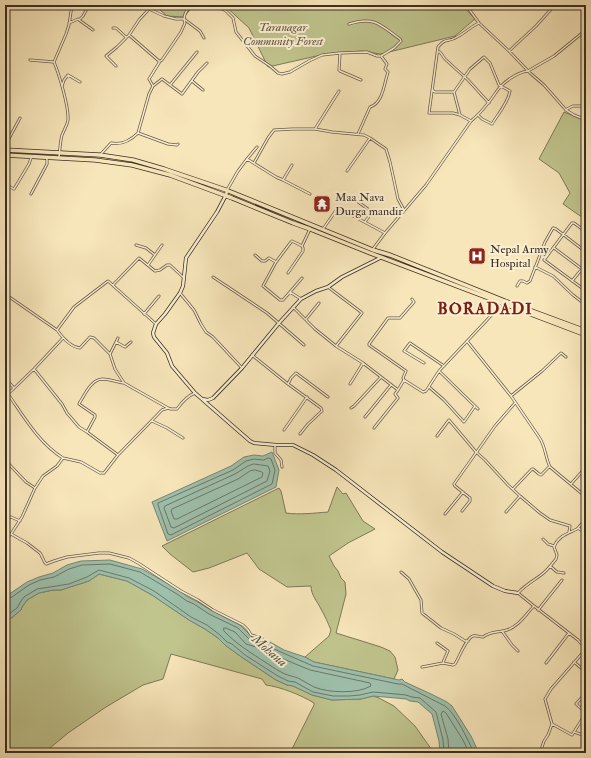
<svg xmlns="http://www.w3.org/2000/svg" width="591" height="758" viewBox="0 0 591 758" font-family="'IM FELL Double Pica',serif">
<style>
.green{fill:#c0c48d;stroke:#7e7958}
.water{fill:#9ec0ac;stroke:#778675}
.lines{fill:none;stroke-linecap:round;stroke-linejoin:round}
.shore{stroke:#6e7768;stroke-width:1}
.street-casing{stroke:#6c5c49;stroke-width:3}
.secondary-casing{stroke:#3d2e23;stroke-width:4}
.highway-casing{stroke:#3d2e23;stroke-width:5}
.street{stroke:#faefd2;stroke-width:1.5}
.secondary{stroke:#faefd2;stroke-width:2.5}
.highway{stroke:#f7e6ba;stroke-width:3.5}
.labels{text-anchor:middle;stroke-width:4;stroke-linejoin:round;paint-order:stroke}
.park-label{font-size:12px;font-style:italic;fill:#5e543e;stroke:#faefd2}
.poi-label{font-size:12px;fill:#3d2e23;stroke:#faefd2;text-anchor:start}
.water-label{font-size:13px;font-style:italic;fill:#555245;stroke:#faefd2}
.district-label{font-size:16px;font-weight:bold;letter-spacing:1px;fill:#7a1f14;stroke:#faefd2}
</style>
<rect width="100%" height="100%" fill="#f7e6ba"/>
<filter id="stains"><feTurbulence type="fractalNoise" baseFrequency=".005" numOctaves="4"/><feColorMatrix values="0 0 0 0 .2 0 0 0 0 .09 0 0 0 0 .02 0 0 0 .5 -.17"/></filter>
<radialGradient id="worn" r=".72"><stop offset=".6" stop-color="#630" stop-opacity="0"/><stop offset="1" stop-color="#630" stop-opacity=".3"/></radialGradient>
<!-- green -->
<path class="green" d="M154,5H194L184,17L167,16Z
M224,5H462L475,19L455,36L385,53L380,54L362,51L336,53L321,55L268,67L249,28Z
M564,112L586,121V220L563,204L570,193L559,173L539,159Z
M337,487L343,494L346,493L363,521L375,529L348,543L329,556L334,566L338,571L341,578L345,582L346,594L336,633L381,647L390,651L395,657L398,670L394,679L314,662L305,657L329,636L331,630C328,623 325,616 321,609C317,601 311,595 311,586L287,587L259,569L247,553L209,568L193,572L170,554L162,546L279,488L281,491L286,513C300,515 314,513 328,512Z
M99,574L127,581L152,595L189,620L205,629L218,638L225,645L229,648L243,658L276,680L287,685L293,686L312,695L332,700L361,699L373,696L379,698L394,706L415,726L434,753H290L314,705V703C301,695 281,687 266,685L262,679L171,654L163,679L143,685L106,707L68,733L44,753H5V623L21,610L22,607L27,600L39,593L53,590H61L70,587L89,581Z"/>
<!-- water -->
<path class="water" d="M272,452L279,470L276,487L167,541L152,502L231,466L244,457L254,455L263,456Z
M110,560L142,569L179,590L188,597L196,601L211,610L230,620L240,625L251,636L270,642L284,650L305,657L314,662L399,680L402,679L405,682L431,694L447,702L452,706L471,736L479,753H440L439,741L432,714L418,702L410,701L406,699L396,698L373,696L361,699L332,700L312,695L293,686L287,685L276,680L243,658L229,648L225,645L218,638L205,629L189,620L152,595L127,581L99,574L89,581L70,587L61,590H53L39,593L27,600L22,607L21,610L5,623V597L27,582L39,577L53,573L67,565L81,561Z"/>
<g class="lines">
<!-- shore -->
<path class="shore" d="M269,458L271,459L275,470L272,484L171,535L168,534L158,505V503L233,470L246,461L254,459L263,460Z
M254,464L268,466L270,471L267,481L174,528L171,527L164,508L165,506L235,474L248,466Z
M255,470L262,472L263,473L262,477L177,519H174L171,511L172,509L238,479L250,471Z
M5,600L9,599L29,585L40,580L54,577L69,569L82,565L110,564L140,572L177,594L187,601L194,604L209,614L238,628L249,639L268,646L283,653L313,666L398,684H402L445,706C456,714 468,740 474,753
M5,617L17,608L21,601L24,597L37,589L69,584L87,577L99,570L129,578L154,591L191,617L207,625L220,635L227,642L232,644L245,655L278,676L288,681L295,682L313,692L333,696H349L360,695L373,692L396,694L406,695L412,697L420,698L436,712L443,740L444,753
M224,628H226L235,632L246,644L266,650L281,658L310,670L370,683L371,686C357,694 329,693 314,687C309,684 303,681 298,678C292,676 286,675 281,672C275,669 270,665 265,662C251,653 235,643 224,631Z
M449,753L448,739L441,714L443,711L446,713L463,740L469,753"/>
<defs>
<path id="street" d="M104,5C111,8 122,7 131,5
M145,5L149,9L164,16L176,19H184L200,31L204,38
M215,5L226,11L233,18L236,32L255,56L270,66L278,73L282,74L290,72L309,61L322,55L340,53L367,52L377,56H381L394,48L401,41L400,39C380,25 375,16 349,24
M466,5L479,23L509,51L530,73L544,85L566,110L574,115L586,120
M79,20L83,16L89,5
M69,23L78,19L79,20L93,30
M113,28H116L126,37
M129,35L159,61
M509,51L536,26L555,5
M437,52H440L445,59L468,80L489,103
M340,54L339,70L340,71L361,80
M30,60L54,62
M116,66L106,56L117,47L129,35L139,20L149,9
M192,81L203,90
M170,85L182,94L198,72L207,63
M62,86L64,80L68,75L80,82
M153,86L162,79L170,85L197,52
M433,90V91L435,92H454
M567,109L573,106H581L586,104
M460,115L455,96L454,92L470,69L484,57L490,63L499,85L510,91C508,103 498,114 492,124L482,119L478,115
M471,121L460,115L453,113H429L438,47C446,37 448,43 457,37C465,33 470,27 479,23
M315,129L339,91
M138,133L168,144L177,145L178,144
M358,134L370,107C383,103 384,84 388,72L385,69L387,64L381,56
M5,146L20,118
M101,154L111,143C121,145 130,141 138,133L149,94L153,86L149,79L159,63V62L162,60L181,32L185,23C182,16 187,10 191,5
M59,157C60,150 60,142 62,135C64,130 67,126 68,120C69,107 59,74 54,62L66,34L69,25L72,5
M247,159L257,147
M254,163L268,138L274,130L293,129H315L332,132L364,135L370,138L386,149L390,162L398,199L404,210
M347,171L370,138
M283,180L310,194
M5,186H8L14,189L29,164L31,158
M227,190L238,171L247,159L276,177L283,180L292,165
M31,194L47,164V159
M354,199L372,212L365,222
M323,229L337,209H340L385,233
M586,232L574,223H572L544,260L586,291
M136,245L146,248L155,255
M554,248L586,272
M373,249L385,233L426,185L471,121C477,116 483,110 488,103C493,98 496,91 501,86C508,79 519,72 528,71L554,56L586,30
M255,255L262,261H265L269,258L276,262
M148,265L162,245
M535,267L553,276L573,295L586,305
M288,273L303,251V248L302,246L310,229
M213,277L267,313L304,345
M572,281L586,264
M113,285L139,258L155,271L160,270L167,265H170L183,277
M517,286L520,281H523L527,283L530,281L545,242L553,228L556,229L586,252
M328,287L361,312L362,313L336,346L363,363L398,390L404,380L423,392L426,391L439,371L502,304
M290,292L302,278
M180,293L194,310L201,324L206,332L213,337L242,368
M5,294L57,330
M301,299L290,292L283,300H280L263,286L276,262L291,242L292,241L302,246
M293,307L315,329L336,346
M144,314L159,296
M306,319L319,303
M156,324L108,281L74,307L57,330C62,337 71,347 80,348L90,337L94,338L110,354L115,369L124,383L168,408
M467,341L511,396L539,437C546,447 545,457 550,467L586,497
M116,342L125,347L131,342
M110,354L118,338
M252,355L288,384L291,378L296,373L328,397
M424,363L404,351L410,343L444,366
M34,369L62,404L67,413L79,427L87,432L118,455
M439,371L478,409
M5,378L14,388
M404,380L403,378L406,371L369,345V344L388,318H400L414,302L412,299
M288,384L321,408L322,411L308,424L300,434
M350,384L363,363
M429,387L444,400L464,422L475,406
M511,396L542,371L561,353L566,357
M351,408L354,406L381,377
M365,417L391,385
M152,421L167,428L183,438
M374,428L398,398L395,394L398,390
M284,430L307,397
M87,432L95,417V415L79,404L80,402C85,394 91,380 102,379C109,379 117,382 124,383
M437,436L449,420L476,452L485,460L508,485L520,496L540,513L550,520L570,526L569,532
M276,445L275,446V453L281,460L282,467
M63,458C39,443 24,417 8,394L34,369L63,338
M5,460L26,482L35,488
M571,484L586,467
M513,489L532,469H533L539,474L541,475L549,467
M462,511L470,501V498L455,486L454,484L495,426L515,403
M506,512L520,496
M445,514L463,492
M5,520L11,517L20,521
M578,528L586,533
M11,534L27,543L40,553C43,557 43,561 46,564L54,561L67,557L99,553H109L129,558L138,563L181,591L198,600L213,610L243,625L248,630L251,635L262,638
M5,539L11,534L22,517L35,488L43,476L57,466L63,458L81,462L100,473H104L118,455L162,410L168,408L171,409H177C182,402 187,396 195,393
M543,539L548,544L554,546
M550,566L557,572L564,573
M401,572L409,579L421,600L422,613L441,628L454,634L465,641H468
M534,606L578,640L586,649
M538,610L562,580
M502,631L512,645L518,651
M437,643L448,651L444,660L443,663
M574,662L586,672
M546,663L569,633
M422,667L443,663L453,665L455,664C459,658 466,638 473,636C476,635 480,637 483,637C492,630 498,633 507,630C519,626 526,614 534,606L518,593C525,585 533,581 541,575C547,571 552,564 556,559L557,555L554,547C558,536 567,534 577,529C580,526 583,522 586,519
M552,724L572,735L586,713L576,704L583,696
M574,732L586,736
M540,753L544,741L548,735L552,724L545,699L551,689L586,649"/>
<path id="secondary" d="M227,191L226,195L217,212L186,258L183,286L180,293L165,314L156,324L153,333L154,337L167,353L172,366L195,393L202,399L208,400L213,398L242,368L279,323L301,299L316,291L328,287L342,277L382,257
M203,400L250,441L254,443L276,445H293L313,455L336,470L442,552L493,586L505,591L518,593"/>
<path id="highway" d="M5,150L100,155L133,160L164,169L226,190L373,250L390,255L505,301L586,331
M5,155L95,160L132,165L170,175L232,198L293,223L310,229L370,253L586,335"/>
</defs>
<!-- street casing -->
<use href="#street" class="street-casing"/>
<!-- secondary casing -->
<use href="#secondary" class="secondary-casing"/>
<!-- highway casing -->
<use href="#highway" class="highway-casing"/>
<!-- street -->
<use href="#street" class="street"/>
<!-- secondary -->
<use href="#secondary" class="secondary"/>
<!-- highway -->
<use href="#highway" class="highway"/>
</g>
<!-- icons -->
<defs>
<symbol id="temple-square" viewBox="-11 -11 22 22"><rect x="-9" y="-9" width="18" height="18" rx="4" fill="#8f2418" stroke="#faefd2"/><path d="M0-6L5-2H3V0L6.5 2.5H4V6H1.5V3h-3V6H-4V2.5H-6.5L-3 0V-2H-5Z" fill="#fff"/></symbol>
<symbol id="hospital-square" viewBox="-11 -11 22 22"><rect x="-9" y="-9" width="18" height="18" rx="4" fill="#8f2418" stroke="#faefd2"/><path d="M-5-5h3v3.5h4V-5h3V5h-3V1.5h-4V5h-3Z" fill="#fff"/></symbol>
</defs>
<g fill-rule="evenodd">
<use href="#temple-square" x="312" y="194" width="20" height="20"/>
<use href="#hospital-square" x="467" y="246" width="20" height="20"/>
</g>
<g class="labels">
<!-- park labels -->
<g class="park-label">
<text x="283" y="31">Taranagar<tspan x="283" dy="14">Community Forest</tspan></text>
</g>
<!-- poi labels -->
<g class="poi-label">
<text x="335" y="201">Maa Nava<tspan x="335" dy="14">Durga mandir</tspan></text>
<text x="490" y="253">Nepal Army<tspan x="490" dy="14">Hospital</tspan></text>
</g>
<!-- water labels -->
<g class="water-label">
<text transform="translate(270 650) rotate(41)" y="5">Mohana</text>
</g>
<!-- district labels -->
<g class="district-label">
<text x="485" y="314">BORADADI</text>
</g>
</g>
<!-- margin -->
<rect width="591" height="758" fill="none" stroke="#f7e6ba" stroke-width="20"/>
<rect x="6" y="6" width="579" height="746" fill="none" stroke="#3d2e23" stroke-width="2"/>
<rect x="10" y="10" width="571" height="738" fill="none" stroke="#3d2e23"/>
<rect width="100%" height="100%" filter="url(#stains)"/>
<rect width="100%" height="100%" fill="url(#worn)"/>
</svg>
